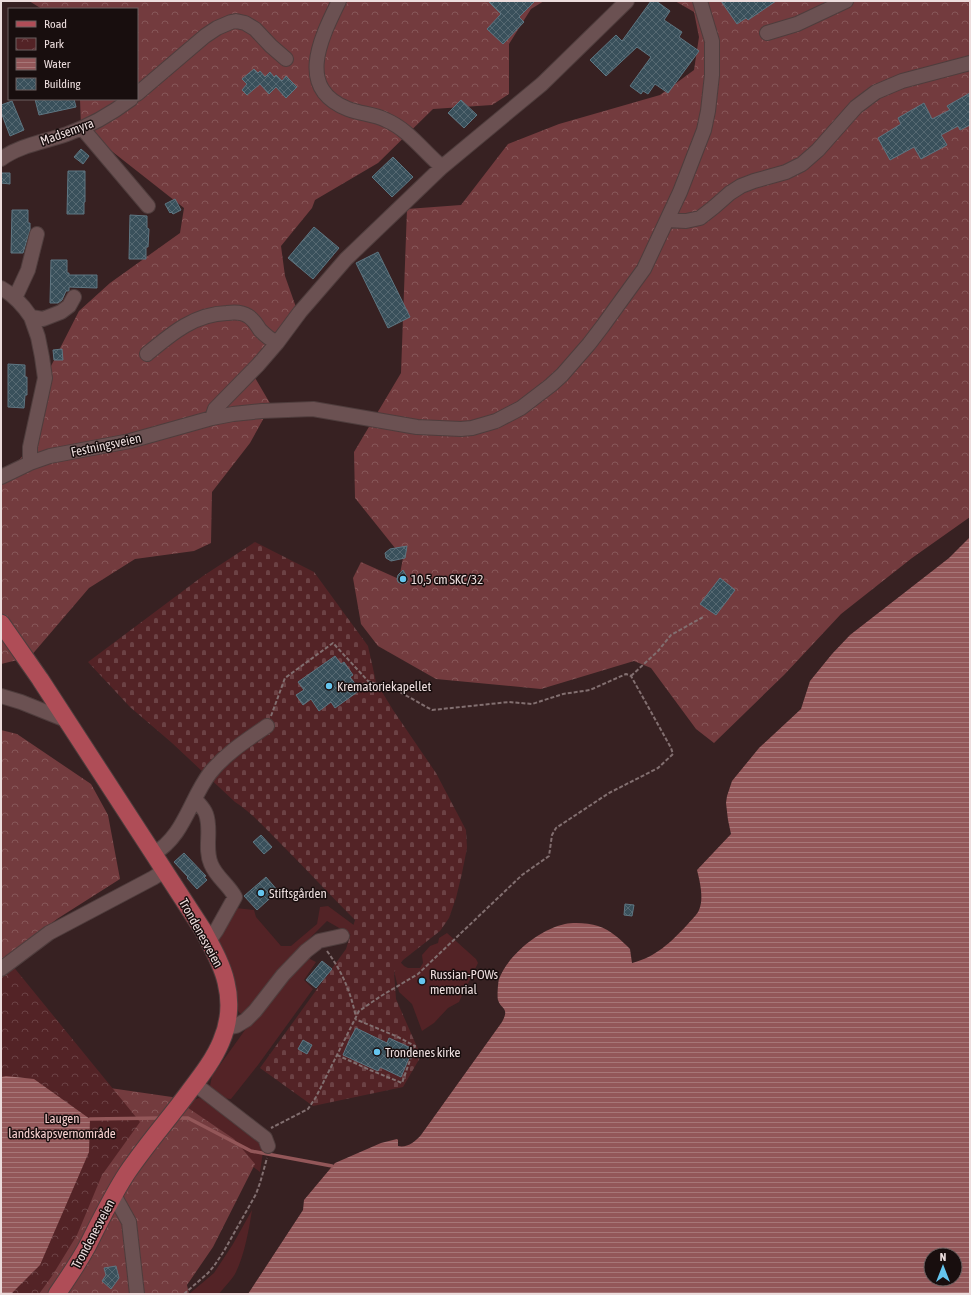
<svg xmlns="http://www.w3.org/2000/svg" width="971" height="1295" font-family="'Asap Condensed',sans-serif">
	<style>
		.grass { fill: #532326 }
		.forest { fill: url(#forest-crowns) }
		.cemetery { fill: url(#cemetery-stones) }
		.park { fill: url(#park-crowns) }
		.water { fill: url(#water-rules); fill-rule: evenodd }
		.lines { fill: none; stroke-linecap: round; stroke-linejoin: round }
		.stream { stroke: #935759; stroke-width: 3.5 }
		.building { fill: url(#building-cross-hatch); stroke: #5e7682 }
		.minor-casing { stroke: #4f3d3d; stroke-width: 16 }
		.major-casing { stroke: #4f3d3d; stroke-width: 19 }
		.path { stroke: #826f70; stroke-width: 2; stroke-dasharray: 4 2; stroke-linecap: butt }
		.minor { stroke: #6b5152; stroke-width: 14 }
		.major { stroke: #af4d57; stroke-width: 17 }
		.poi-dot { fill: #65c5ee; stroke: #180e0e; stroke-width: 1.5 }
		.labels { text-anchor: middle; dominant-baseline: central; stroke-width: 3; stroke-linejoin: round; paint-order: stroke }
		.street-label { font-size: 13px; fill: #ecdddd; stroke: #180e0e }
		.poi-label { font-size: 13px; fill: #ecdddd; stroke: #180e0e; text-anchor: start }
		.park-label { font-size: 13px; fill: #f6d0cf; stroke: #180e0e }
	</style>
	<defs>
		<pattern id="forest-crowns" width="20" height="18" patternUnits="userSpaceOnUse"><rect width="20" height="18" fill="#733b3e"/><path d="M2 6a3 3 0 1 1 6 0M12 15a3 3 0 1 1 6 0" fill="none" stroke="#875759"/></pattern>
		<pattern id="cemetery-stones" width="16" height="16" patternUnits="userSpaceOnUse"><rect width="16" height="16" fill="#532326"/><path d="M2 7V4a2 2 0 0 1 4 0v3zM10 15v-3a2 2 0 0 1 4 0v3z" fill="#6c4245"/></pattern>
		<pattern id="park-crowns" width="20" height="18" patternUnits="userSpaceOnUse"><rect width="20" height="18" fill="#532326"/><path d="M2 6a3 3 0 1 1 6 0M12 15a3 3 0 1 1 6 0" fill="none" stroke="#6c4245"/></pattern>
		<pattern id="water-rules" width="6" height="5" patternUnits="userSpaceOnUse"><rect width="6" height="5" fill="#935759"/><path d="M0 2.5h6" fill="none" stroke="#a77778"/></pattern>
		<pattern id="building-cross-hatch" width="8" height="8" patternUnits="userSpaceOnUse"><rect width="8" height="8" fill="#39505b"/><path d="M0 0l8 8M0 8l8-8" fill="none" stroke="#566972"/></pattern>
	</defs>
	<rect width="100%" height="100%" fill="#372122"/>
	<path class="grass" d="M328 906 393 954 404 966 408 968H420L423 963 422 955 430 946 438 943 439 938 447 933 476 959 478 963 459 1002 448 1008 434 1023 422 1031 412 1004 399 992 391 958 327 921 296 952 316 962 304 980 313 989 258 1065 231 1099C222 1099 217 1093 210 1086L212 1076 250 1023 238 1011C237 985 229 968 219 944L218 939 236 908 254 910 256 917 281 946H291L317 924 320 907Z
		M199 1098 205 1100 264 1145 260 1172 181 1114 193 1100Z
		M252 1210C249 1230 244 1257 235 1274 231 1281 224 1287 219 1294H189L214 1273 233 1244Z"/>
	<path class="forest" d="M29 1H544L531 9 509 44V94L492 105 433 109 378 163 315 200 312 208 281 246 285 276 297 310 251 371 271 405 250 443 212 492 211 543 194 551 135 559 89 588 30 657 1 664V470H10L36 441 51 366 79 311 110 283 180 233 184 208 81 127 80 99H137V9H42Z
		M675 1H970V517L912 558 841 614 784 675 714 743 696 729 651 668 634 661 541 689 436 679 378 646 361 624 353 578 361 562 399 579 403 558 355 498 354 452 401 373 407 209 461 205 508 144 559 124 660 95 694 70 699 37 694 12Z
		M1 730 17 734 91 784 108 815 120 879 57 919 1 963Z
		M1 1045 96 1086 172 1097 234 1139 255 1164 213 1247 187 1285 189 1294H11Z"/>
	<path class="cemetery" d="M255 542 314 572 368 646 376 682 393 710 436 773 466 830 467 848 462 873 456 898 449 918 440 931 403 960 394 972 396 999 421 1056 403 1087 313 1106 260 1068 346 949 355 920C330 895 305 868 280 843 265 828 252 813 235 802L172 743 130 707 88 662 203 576Z"/>
	<path class="park" d="M12 965 140 1122 102 1175 77 1235 52 1276 39 1294H1V973Z"/>
	<path class="water" d="M970 537V1294H248L303 1210 304 1200 335 1163 381 1143 397 1139 398 1140V1146C407 1148 415 1142 421 1135L502 1022C510 1007 501 1010 498 1000 497 997 498 982 499 979 508 955 540 929 565 924 574 922 589 923 598 926 611 930 621 940 630 949L632 963C656 957 671 942 687 925 691 920 697 915 699 910 704 899 700 882 697 870L731 834 728 820 726 803 727 796 732 781 759 748 801 709 810 681 832 654 850 635 949 558ZM931 1255H955V1279H931Z
		M6 1076 34 1079 90 1119 89 1152 40 1265 11 1294H1V1077Z"/>
	<g class="lines">
		<path class="stream" d="M175 1118H188L251 1151 332 1166
			M90 1119 161 1118"/>
	</g>
	<path class="building" d="M488 1H535L519 17 524 22 503 44 487 29 501 14Z
		M651 1H656L670 11 664 20 682 32 679 37 699 51 668 93 655 84 648 94 643 91 641 94 630 86 651 57 637 47 606 76 590 60 616 35 622 41Z
		M721 1H776L748 20 746 18 737 24Z
		M254 69 258 73 260 71 265 77 270 72 274 77 276 75 282 81 286 76 297 87 286 98 276 87 269 94 260 84 247 95 242 90 247 84 242 79Z
		M970 93V125L960 130 958 126 941 135 947 145 921 159 914 147 890 160 878 138 901 124 898 118 924 103 932 119 950 110 947 106Z
		M35 99H74L76 107 39 115Z
		M461 100 477 115 464 128 448 113Z
		M12 101 24 130 10 136 1 112V105Z
		M81 149 89 156 83 164 74 157Z
		M393 157 413 177 392 197 372 177Z
		M68 171H85V202H84V214H67Z
		M1 173H10V184L1 183Z
		M175 199 181 210 173 214 171 212 170 213 165 204Z
		M12 210H28V223H30V230L23 253H11Z
		M130 215 147 216V228L149 229 148 247H146V259H129Z
		M314 227 339 248 313 279 288 258Z
		M378 252 410 317 388 328 356 263Z
		M51 260H67V273H69V275H97V288L69 287V291H66L62 300 58 303H50Z
		M62 349 63 360H54L53 350Z
		M8 364 25 365V377H27V395H25L24 408 8 407Z
		M407 546 405 558 391 561 386 558 385 553 390 549Z
		M403 570 408 579 406 583 402 584 398 582 397 579 398 575Z
		M720 578 735 590 716 615 700 604Z
		M335 656 341 664 344 662 353 675 350 677 360 690 335 708 331 702 319 711 311 699 303 705 296 695 304 690 298 682Z
		M261 835 272 847 264 854 253 842Z
		M184 853 206 876 204 877 207 880 197 889 187 878 188 877 174 862Z
		M266 877 278 891 257 910 244 896Z
		M625 904 634 905 632 916 624 915Z
		M322 961 332 969 316 988 306 980Z
		M356 1028 387 1043 389 1038 411 1048 407 1055 410 1056 401 1077 380 1067 378 1071 343 1055 349 1041Z
		M303 1040 312 1045 307 1054 298 1049Z
		M116 1266 119 1278 111 1289 102 1281 106 1275 104 1268Z"/>
	<g class="lines">
		<g class="minor-casing">
			<path id="minor" d="M339 1C321 38 295 88 348 109 361 114 374 114 386 120 409 130 423 151 442 167
				M767 33 797 24 846 1
				M137 94 205 36 217 28 231 22 236 21 245 23 255 29 271 46 286 59
				M82 128 148 206
				M1 159C20 145 45 142 67 134 90 126 111 114 131 99
				M667 220 686 221 700 218 714 207 730 193 741 186 754 181 786 172 802 164 818 150 856 107 876 92 902 81 970 63
				M1 288C14 295 23 305 31 317L43 319 61 312 69 306 74 297
				M15 298 28 270 37 234
				M147 354C171 334 194 314 227 313 234 312 242 312 248 316 253 319 257 325 260 330 265 335 271 340 277 343
				M212 418 215 409 258 365 277 343 300 312 346 259 442 167 542 84 627 1
				M30 463V447L45 378 42 357 38 337 31 317
				M1 477 30 463 50 456 130 441 212 418 233 414 262 411 313 409 417 427 461 429 472 428 496 421 521 408 551 385 562 375 589 344 602 327 644 269 680 192 704 130 708 111 712 75V41L700 1
				M1 696 21 702 66 720
				M195 799C199 804 204 808 206 814 212 830 204 848 211 864 216 877 229 885 235 897L216 931 209 941
				M153 854C184 837 190 799 210 773 226 753 247 740 267 726
				M1 969 49 933 153 878 164 871
				M226 1028 236 1026 246 1020 255 1011 283 975 306 951 319 941 342 936
				M195 1084 265 1138 268 1146
				M114 1195 129 1222 137 1294"/>
		</g>
		<g class="major-casing">
			<path id="major" d="M1 623 40 679 203 930C212 947 222 964 226 982 231 1002 229 1024 221 1042 213 1061 200 1077 188 1093 168 1120 146 1145 127 1173 112 1196 100 1221 88 1245 79 1262 68 1278 57 1294"/>
		</g>
		<path class="path" d="M924 1H943
			M631 676 658 651 671 635 703 617
			M271 716 285 678 333 643 368 681 398 691 432 710 509 702 532 704 563 694 590 690 626 674 631 676 671 748 673 754 658 768 609 793 556 828 552 835 549 856 522 875 418 974 381 996 359 1011 316 1097 308 1109 271 1128
			M327 951C341 970 350 990 355 1013L357 1014
			M337 1055 370 1070 402 1083 415 1046 398 1037 355 1019
			M184 1294 208 1273 214 1266 224 1251 256 1194 260 1183 267 1158"/>
		<use href="#minor" class="minor"/>
		<use href="#major" class="major"/>
	</g>
	<g class="poi-dot">
		<circle cx="403" cy="579" r="4"/>
		<circle cx="329" cy="686" r="4"/>
		<circle cx="261" cy="893" r="4"/>
		<circle cx="422" cy="981" r="4"/>
		<circle cx="377" cy="1052" r="4"/>
	</g>
	<g class="labels">
		<g class="street-label">
			<text transform="translate(67 132) rotate(-20)">Madsemyra</text>
			<text transform="translate(106 445) rotate(-12)">Festningsveien</text>
			<text transform="translate(201 933) rotate(61)">Trondenesveien</text>
			<text transform="translate(93 1234) rotate(-62)">Trondenesveien</text>
		</g>
		<g class="poi-label">
			<text x="411" y="579">10,5 cm SKC/32</text>
			<text x="337" y="686">Krematoriekapellet</text>
			<text x="269" y="893">Stiftsgården</text>
			<text x="430" y="974">Russian-POWs<tspan x="430" dy="15">memorial</tspan></text>
			<text x="385" y="1052">Trondenes kirke</text>
		</g>
		<g class="park-label">
			<text x="62" y="1118">Laugen<tspan x="62" dy="15">landskapsvernområde</tspan></text>
		</g>
	</g>
	<rect width="971" height="1295" fill="none" stroke="#ecdddd" stroke-width="4"/>
	<rect x="8" y="8" width="130" height="92" fill="#180e0e" stroke="#6d6161"/>
	<rect x="16" y="21" width="20" height="6" fill="#af4d57" stroke="#6d6161"/>
	<text x="44" y="28" font-size="12" fill="#ecdddd">Road</text>
	<rect x="16" y="38" width="20" height="12" fill="url(#park-crowns)" stroke="#6d6161"/>
	<text x="44" y="48" font-size="12" fill="#ecdddd">Park</text>
	<rect x="16" y="58" width="20" height="12" fill="url(#water-rules)" stroke="#6d6161"/>
	<text x="44" y="68" font-size="12" fill="#ecdddd">Water</text>
	<rect x="16" y="78" width="20" height="12" fill="url(#building-cross-hatch)" stroke="#6d6161"/>
	<text x="44" y="88" font-size="12" fill="#ecdddd">Building</text>
	<g transform="translate(943 1267)"><circle r="19" fill="#180e0e" stroke="#6d6161"/>
	<path d="M0-3L7 15L0 10L-7 15Z" fill="#65c5ee"/>
	<text y="-6" font-size="11" font-weight="bold" text-anchor="middle" fill="#ecdddd">N</text>
	</g>
</svg>
